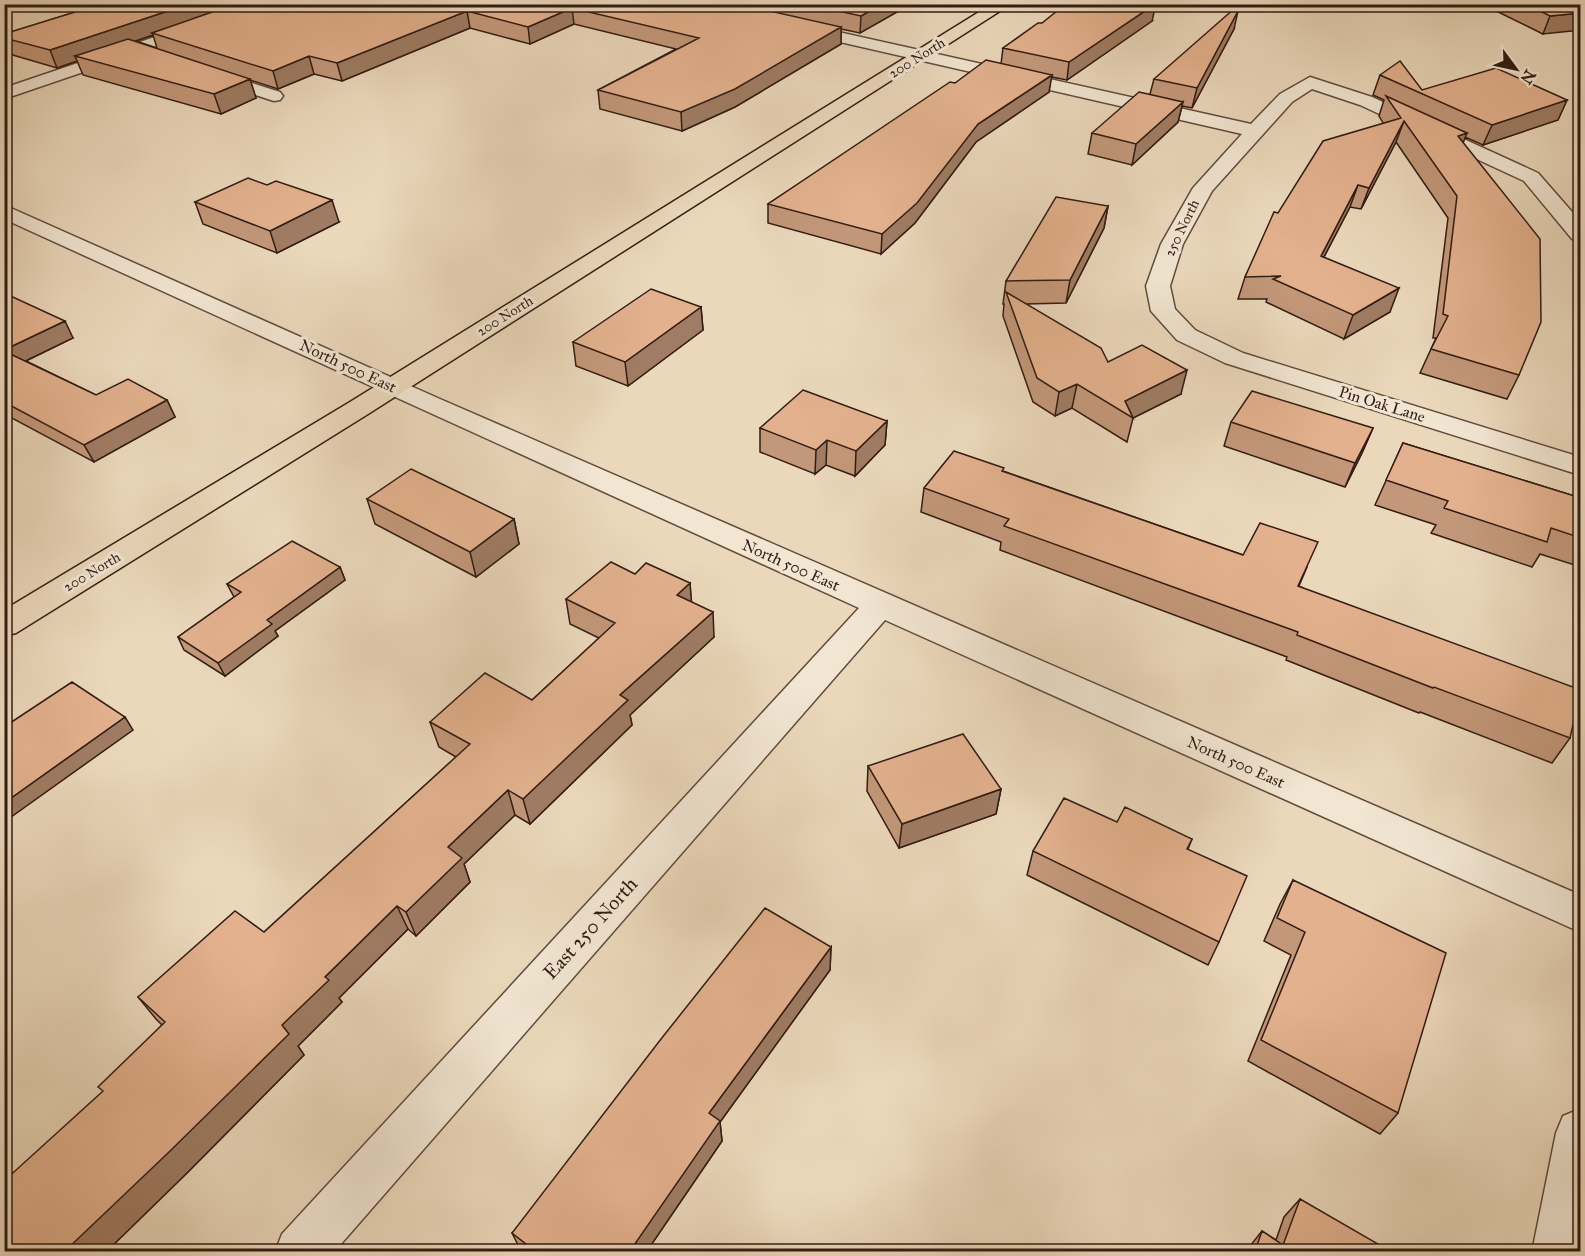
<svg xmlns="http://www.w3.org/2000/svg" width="1585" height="1256" font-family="'IM FELL Great Primer',serif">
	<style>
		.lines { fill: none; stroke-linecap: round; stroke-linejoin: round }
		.minor-casing { stroke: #604b3d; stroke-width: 3 }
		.major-casing { stroke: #321c13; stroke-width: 3 }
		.minor { fill: #f2e6d3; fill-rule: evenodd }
		.major { fill: #ebd8bb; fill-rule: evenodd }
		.wall { fill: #c3987a; stroke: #321c13; stroke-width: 1.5; fill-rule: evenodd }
		.shaded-wall { fill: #9f7c63; stroke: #321c13; stroke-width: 1.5 }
		.building { fill: #e3b18e; stroke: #321c13; stroke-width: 1.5 }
		.labels { text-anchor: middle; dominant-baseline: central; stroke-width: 6; stroke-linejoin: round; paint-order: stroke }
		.far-street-label { font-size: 14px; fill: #321c13; stroke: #f2e6d3 }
		.street-label { font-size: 16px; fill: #321c13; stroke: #f2e6d3 }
		.near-street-label { font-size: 20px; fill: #321c13; stroke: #f2e6d3 }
	</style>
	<rect width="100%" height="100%" fill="#ebd8bb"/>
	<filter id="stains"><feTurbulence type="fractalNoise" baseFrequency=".00333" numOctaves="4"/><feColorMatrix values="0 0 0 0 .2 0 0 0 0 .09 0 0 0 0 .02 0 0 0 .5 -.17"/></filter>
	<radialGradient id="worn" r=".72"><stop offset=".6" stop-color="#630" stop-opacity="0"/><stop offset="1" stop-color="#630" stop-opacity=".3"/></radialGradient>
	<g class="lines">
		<g class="minor-casing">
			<path id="minor" d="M252 4H276L274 7 4 99V88Z
				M798 23 1251 124 1280 94 1310 77 1372 97 1538 173 1580 221V240L1572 239 1524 181 1360 105 1312 89 1292 102 1212 191 1183 244 1170 286 1175 309 1195 330 1243 353 1580 457V475L1225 363 1177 340 1151 311 1146 286 1161 244 1193 188 1242 134 792 31 790 28 792 25Z
				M211 70 280 92 283 96 280 100 274 101 205 79 202 75 205 71Z
				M4 205 440 399 1580 895V932L885 620 334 1252H275L282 1234 859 608 4 219Z
				M1580 1109V1252H1532L1556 1133 1563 1116Z"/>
		</g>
		<g class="major-casing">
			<path id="major" d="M992 4H1011L368 414 16 633 4 636V610L350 402Z"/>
		</g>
		<use href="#minor" class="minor"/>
		<use href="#major" class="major"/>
	</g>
	<path class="wall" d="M101 4H911L860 33 841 29V44L735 107 682 131 600 109 598 90 676 49 574 24 530 44 470 28 342 81 314 74 278 89 250 80 256 98 221 114 83 75 77 61 57 68 6 53 4 50V34ZM153 35 157 48 136 41Z
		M1482 4H1581L1543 34Z
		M1152 21 1067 80 1051 77 1049 92 976 142 915 223 881 254 768 223V204L955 83 1001 64 1003 48 1042 23Z
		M1234 29 1192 108 1182 106 1178 122 1132 165 1088 154 1092 133 1150 94 1154 79Z
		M1380 75 1422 90 1567 100 1558 120 1483 145 1465 137 1463 142 1519 375 1507 399 1420 373 1436 338H1433L1448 218 1396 142 1361 209 1350 207 1324 257 1390 312 1344 339 1266 302 1267 299H1238L1245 277 1278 213 1383 123 1379 116 1384 100 1373 95Z
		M195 202 339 222 277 253 203 224Z
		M1108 206 1104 228 1066 303 1026 304 1108 362 1181 394 1133 418 1127 442 1072 408 1055 416 1033 402 1003 316 1004 304H1003L1006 281Z
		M4 293 73 338 26 361 96 395 167 400 175 417 94 462 12 418 4 422Z
		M701 307 703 330 628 386 576 366 573 342Z
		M887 421 885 445 855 476 826 465 815 474 760 452V428Z
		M1231 422 1373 428 1362 453 1345 487 1224 446Z
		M1403 443 1581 498V567L1540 554 1532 567 1431 533 1436 525 1375 505Z
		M1003 471 1243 555 1307 567 1299 586 1570 738 1552 763 1420 712 1419 713 1286 660 1287 657 1000 550 1001 542 921 512 924 488Z
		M367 499 514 519 519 544 476 577 375 524Z
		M340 567 345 580 275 631 278 636 225 676 184 650 178 637 234 597 227 584Z
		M635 574 690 583 691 601 714 637 630 715 632 725 530 824 515 815 464 864 470 882 416 936 408 929 339 998 342 1002 298 1046 304 1055 187 1173 107 1251H4L103 1092 162 1025 156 1019 138 997 264 932 456 757 439 747 430 722 532 700 599 638 570 624 566 599Z
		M868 766 1001 789 996 814 899 848 867 791Z
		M1117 822 1192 839 1188 849 1219 942 1208 965 1027 875 1033 851Z
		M1293 880 1398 1113 1380 1134 1248 1061 1291 955 1264 941 1280 904Z
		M831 947 830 970 720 1122 722 1141 647 1251H521L512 1233Z
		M1300 1199 1376 1251H1246L1262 1231 1276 1240 1284 1217Z"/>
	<path class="shaded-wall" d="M189 4H244L152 33 153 35 85 58 75 56 77 61 57 68 50 50Z
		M882 4H911L860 33 861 16Z
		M1156 4 1152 21 1067 80 1069 62Z
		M572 8 574 24 530 44 528 27Z
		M467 11 470 28 342 81 337 63Z
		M1238 11 1234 29 1192 108 1197 88Z
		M1581 13V30L1543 34 1550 16Z
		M841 27V44L735 107 682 131 681 112Z
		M309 56 314 74 278 89 273 71Z
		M1052 75 1049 92 976 142 915 223 881 254 882 234 978 124Z
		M250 79 256 98 221 114 214 94Z
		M1567 100 1558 120 1483 145 1492 125Z
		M1183 102 1178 122 1132 165 1136 144Z
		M1404 121 1396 142 1361 209 1369 188Z
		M1467 133 1459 153 1458 136Z
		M1358 185 1350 207 1313 278 1321 256Z
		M332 200 339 222 277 253 270 231Z
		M1108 206 1104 228 1066 303 1070 280Z
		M1399 288 1390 312 1344 339 1353 315Z
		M701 307 703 330 628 386 625 362Z
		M65 321 73 338 13 367 4 353V350Z
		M1187 370 1181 394 1133 418 1125 401Z
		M1077 384 1072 408 1055 416 1059 392Z
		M167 400 175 417 94 462 84 445Z
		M4 404 12 418 4 422Z
		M887 421 885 445 855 476 856 451Z
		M1373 428 1362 453 1345 487 1355 463Z
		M827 440 826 465 815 474 816 450Z
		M514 519 519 544 476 577 470 552Z
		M340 567 345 580 275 631 278 636 225 676 218 663 267 620Z
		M690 583 692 608 677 595Z
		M713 612 714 637 630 715 632 725 530 824 523 799 620 695Z
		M125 717 133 730 4 822V803Z
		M1001 789 996 814 899 848 902 824Z
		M508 790 515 815 464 864 470 882 416 936 406 912 448 847Z
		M397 906 408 929 339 998 342 1002 298 1046 304 1055 187 1173 107 1251H65L282 1025 325 977Z
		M831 947 830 970 720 1122 722 1141 647 1251H630L709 1113Z"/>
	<path class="building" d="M101 4H189L50 50 4 38V34Z
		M235 4H739L841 27 735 89 681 112 598 90 699 38 572 8 528 27 467 11 337 63 309 56 273 71 152 33Z
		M806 4H882L861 16Z
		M1155 4 1069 62 1003 48 1038 23H1042L1062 7Z
		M1526 4H1581V13L1550 16Z
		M1235 8 1238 11 1197 88 1154 79Z
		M128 39 250 79 214 94 75 56Z
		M986 60 1052 75 978 124 917 203 882 234 768 204 950 82 955 83Z
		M1400 61 1422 90 1496 68 1567 100 1492 125 1380 75Z
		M1139 92 1183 102 1136 144 1092 133Z
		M1386 96 1467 133 1458 136 1540 239 1541 322 1519 375 1431 349 1448 316 1443 314 1457 196 1404 121 1369 188 1358 185 1321 256 1399 288 1353 315 1273 279 1281 276 1245 277 1274 212 1278 213 1323 141 1401 118Z
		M248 178 267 185 276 181 332 200 270 231 195 202Z
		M1056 197 1108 206 1070 280 1006 281Z
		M651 289 701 307 625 362 573 342Z
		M1006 292 1101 348 1108 362 1142 345 1187 370 1125 401 1133 418 1077 384 1059 392 1037 378Z
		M4 293 65 321 4 350Z
		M4 351 96 395 128 379 167 400 84 445 4 402Z
		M803 390 887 421 856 451 827 440 816 450 760 428Z
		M1252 391 1373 428 1355 463 1231 422Z
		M1403 443 1581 498V538L1551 528 1547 542 1444 508 1448 501 1386 480Z
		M954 451 1004 468 1002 471 1243 555 1260 523 1318 542 1298 586 1581 690 1570 738 1434 687 1433 688 1297 635 1298 632 1004 526 1009 519 924 488Z
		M411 469 514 519 470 552 367 499Z
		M292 541 340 567 267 620 272 624 218 663 178 637 241 592 227 584Z
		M611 562 635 574 646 563 690 583 677 595 713 612 620 695 628 700 523 799 508 790 448 847 462 858 406 912 397 906 325 977 329 980 282 1025 289 1034 168 1153 65 1251H4V1181L103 1091 98 1087 165 1022 138 997 235 911 264 932 470 744 430 722 485 673 532 700 615 623 566 599Z
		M72 682 125 717 4 803V727Z
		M963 734 1001 789 902 824 868 766Z
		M1064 798 1117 822 1125 807 1192 839 1187 849 1247 876 1219 942 1033 851Z
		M1293 880 1446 953 1398 1113 1261 1040 1305 932 1277 918Z
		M765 908 831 947 709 1113 720 1121 630 1251H535L512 1233 661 1039Z
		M1300 1199 1378 1244 1376 1251H1255L1262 1231 1283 1245Z"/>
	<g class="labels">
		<g class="far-street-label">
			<text transform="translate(917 58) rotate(-32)">200 North</text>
			<text transform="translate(1182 228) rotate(-64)">250 North</text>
			<text transform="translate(505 316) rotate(-32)">200 North</text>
			<text transform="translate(92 572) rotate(-31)">200 North</text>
		</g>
		<g class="street-label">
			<text transform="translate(348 366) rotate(25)">North 500 East</text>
			<text transform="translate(1382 404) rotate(17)">Pin Oak Lane</text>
			<text transform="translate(791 565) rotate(24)">North 500 East</text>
			<text transform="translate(1236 762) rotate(24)">North 500 East</text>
		</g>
		<g class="near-street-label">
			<text transform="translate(590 928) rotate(-48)">East 250 North</text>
		</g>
	</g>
	<rect width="1585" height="1256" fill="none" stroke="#ebd8bb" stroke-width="24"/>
	<rect x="6" y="6" width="1573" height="1244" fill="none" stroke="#321c13" stroke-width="3"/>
	<rect x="12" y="12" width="1561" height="1232" fill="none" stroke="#321c13" stroke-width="1.5"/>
	<g transform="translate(1516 69) rotate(123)" stroke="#f2e6d3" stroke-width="4.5" paint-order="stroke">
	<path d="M0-4.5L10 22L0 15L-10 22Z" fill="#321c13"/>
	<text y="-9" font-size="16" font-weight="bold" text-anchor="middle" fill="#321c13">N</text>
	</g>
	<rect width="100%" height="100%" filter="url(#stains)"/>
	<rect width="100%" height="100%" fill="url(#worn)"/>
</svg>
